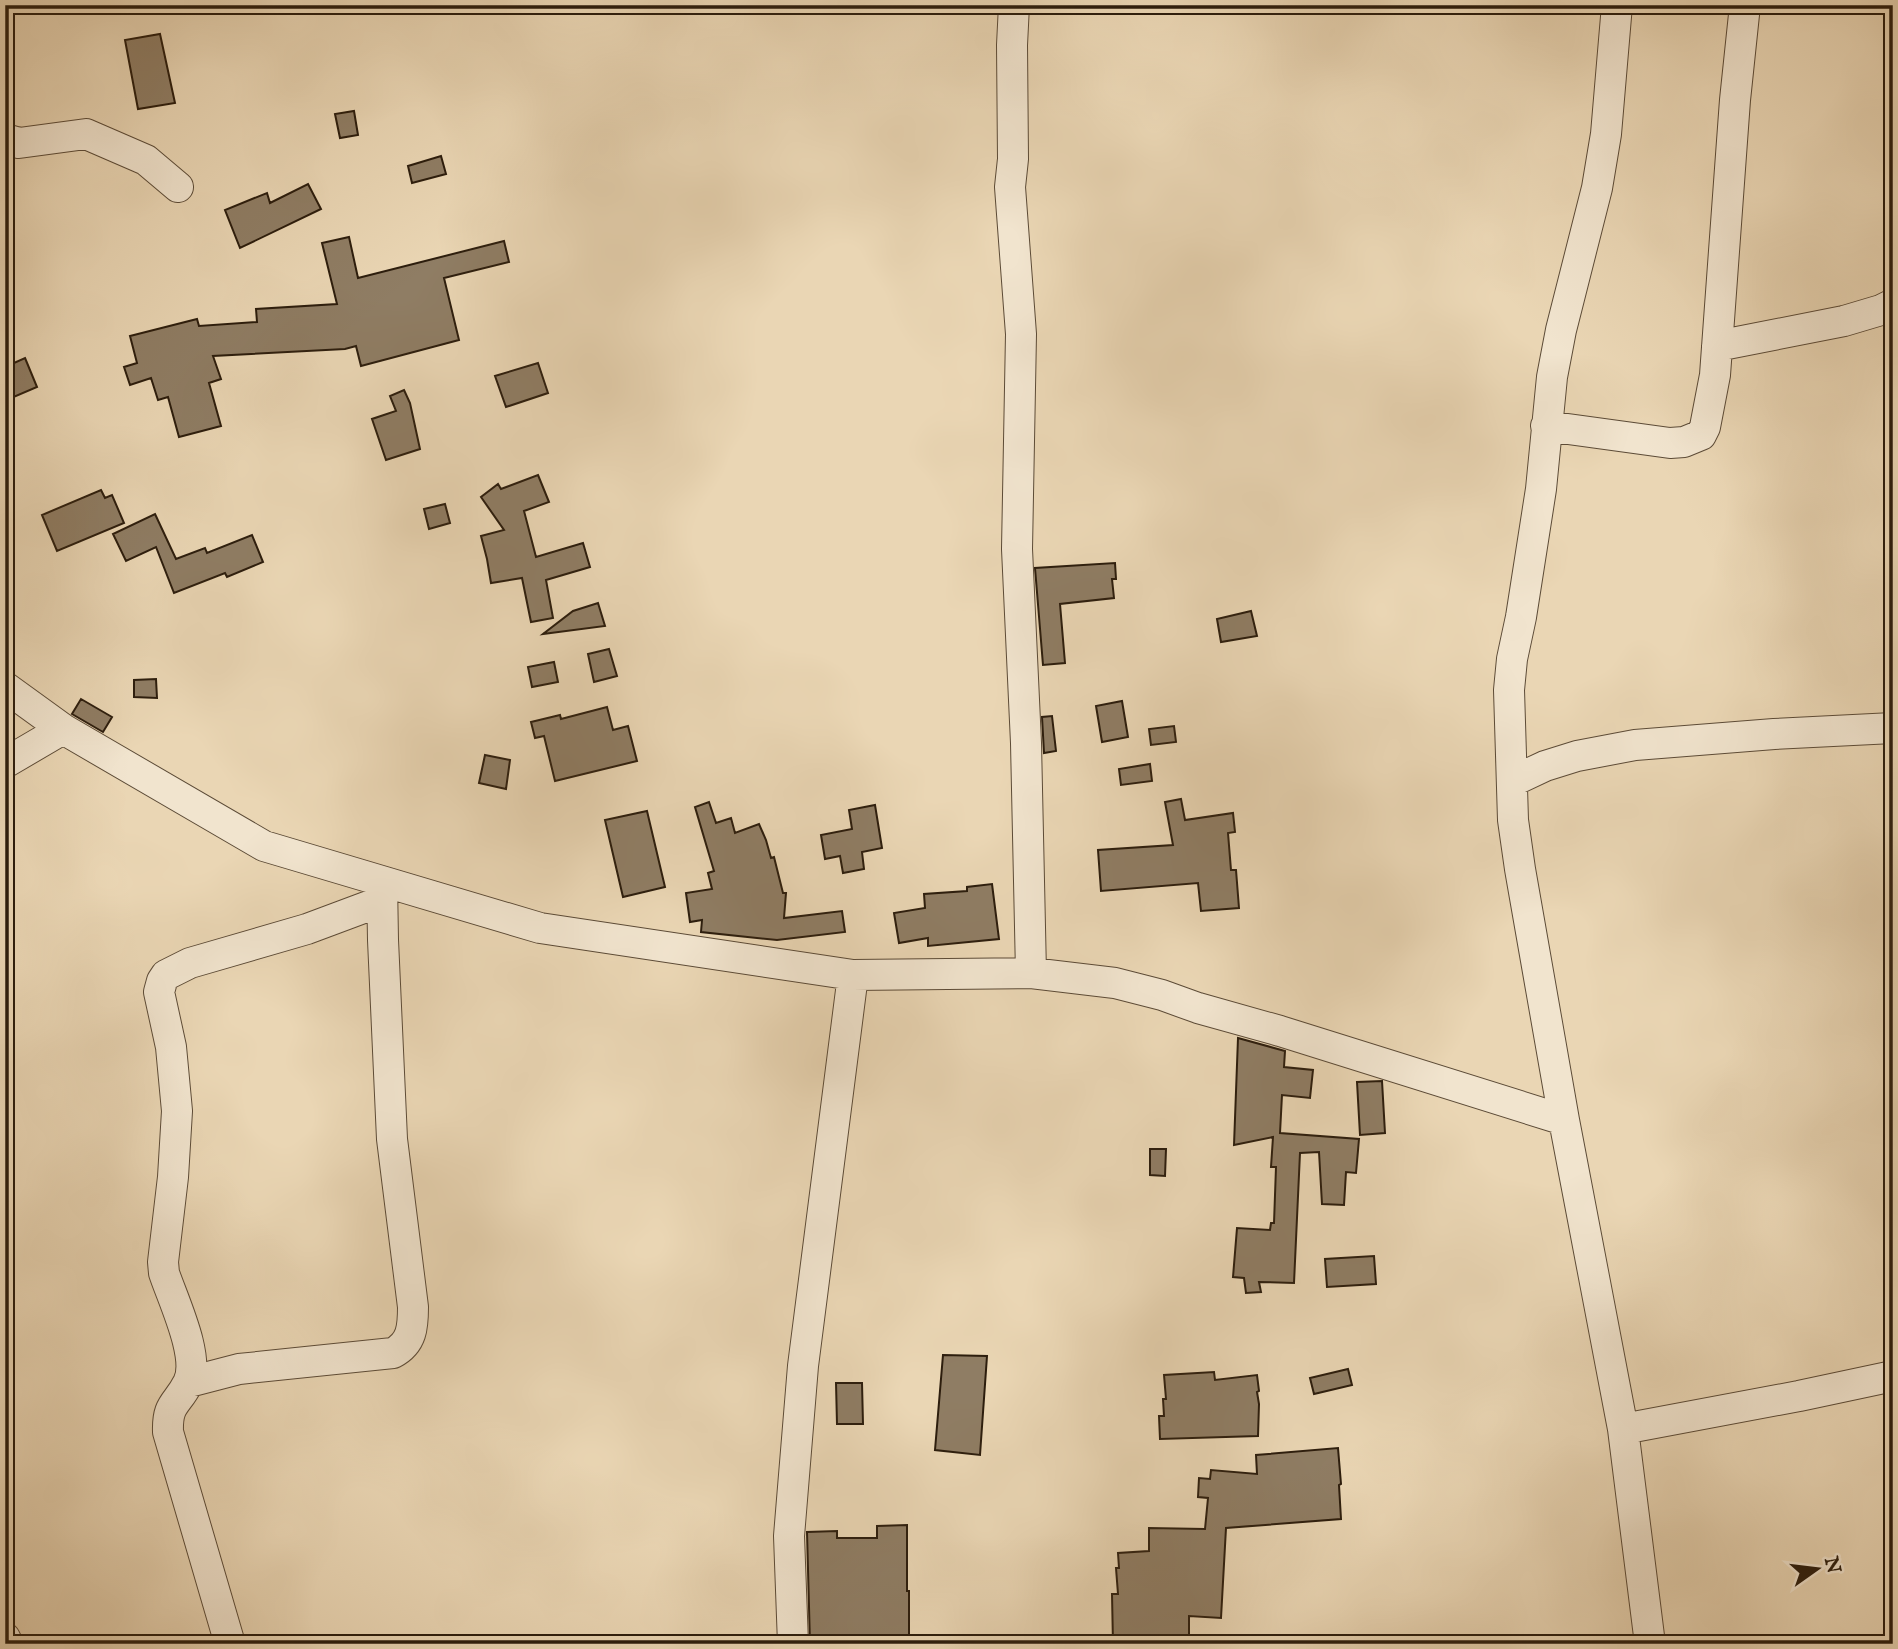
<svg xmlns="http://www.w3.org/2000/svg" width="1898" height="1649" font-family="'IM FELL English',serif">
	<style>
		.building { fill: #8f7d64; stroke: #2c1d0d; stroke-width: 2 }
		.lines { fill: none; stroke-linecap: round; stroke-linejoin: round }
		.minor-casing { stroke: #5c4b37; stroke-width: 32 }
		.minor { stroke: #f1e4ce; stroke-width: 30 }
	</style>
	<rect width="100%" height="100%" fill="#ead6b4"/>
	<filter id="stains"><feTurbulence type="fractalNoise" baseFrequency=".00286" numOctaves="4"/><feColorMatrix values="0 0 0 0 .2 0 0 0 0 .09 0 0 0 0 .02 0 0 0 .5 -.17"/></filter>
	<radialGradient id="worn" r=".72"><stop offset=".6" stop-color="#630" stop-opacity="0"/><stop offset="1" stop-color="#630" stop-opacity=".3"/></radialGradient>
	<path class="building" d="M160 34 175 103 138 109 125 40Z
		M354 111 358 135 340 138 335 114Z
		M441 156 446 174 412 183 408 166Z
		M308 184 321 209 240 248 225 210 267 193 270 203Z
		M349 237 358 278 504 241 509 262 444 278 459 340 361 366 356 346 345 349 213 356 221 379 209 383 221 426 179 437 168 397 158 400 151 378 130 385 124 367 137 363 130 336 197 319 199 326 257 322 256 309 337 304 322 243Z
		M25 358 37 387 9 399 5 390V367Z
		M538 363 548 393 506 407 495 376Z
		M404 390 410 403 420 449 386 460 372 419 396 411 390 396Z
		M538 475 549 502 524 511 536 557 583 543 590 567 546 580 553 618 531 622 522 578 491 583 487 559 481 536 504 530 481 497 498 484 501 489Z
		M101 490 105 498 112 495 124 523 57 551 42 515Z
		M445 504 450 523 429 529 424 509Z
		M155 514 176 559 205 548 207 553 252 535 263 562 227 577 225 573 174 593 156 547 126 561 113 534Z
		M1115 563 1116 579H1112L1114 598 1060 604 1065 663 1043 665 1035 568Z
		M598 603 605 626 543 634 573 611Z
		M1251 611 1257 636 1221 642 1217 619Z
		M609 649 617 676 594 682 588 654Z
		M554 662 558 682 532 687 528 667Z
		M156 679 157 698 134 697V680Z
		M81 699 112 717 103 732 72 714Z
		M1122 701 1128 737 1102 742 1096 706Z
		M607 707 613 730 628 726 637 761 555 781 544 736 535 738 531 722 560 715 561 719Z
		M1052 716 1056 751 1044 753 1042 717Z
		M1174 726 1176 742 1151 745 1149 729Z
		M485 755 510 760 506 789 479 783Z
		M1150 764 1152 781 1121 785 1119 769Z
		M1181 799 1185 820 1233 813 1235 832 1228 833 1231 870H1236L1239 908 1201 911 1198 883 1101 891 1098 850 1173 845 1165 802Z
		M709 802 716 823 731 818 735 833 759 824 766 840 771 858 774 857 783 893H786L784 918 842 911 845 932 777 940 701 932 702 920 690 922 686 893 712 889 708 873 714 871 695 807Z
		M875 805 882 848 862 852 864 869 843 873 840 856 825 859 821 835 852 829 849 810Z
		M647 811 665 887 623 897 605 820Z
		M992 884 999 939 928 946V938L899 943 894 913 925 908 924 894 967 891V887Z
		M1238 1038 1285 1051 1284 1067 1313 1070 1310 1098 1282 1095 1280 1133 1359 1139 1356 1173 1346 1172 1344 1205 1322 1204 1319 1152 1300 1153 1294 1283 1259 1282 1261 1292 1246 1293 1244 1278 1233 1277 1237 1228 1270 1230 1271 1223H1274L1276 1167H1271L1273 1137 1234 1145Z
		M1382 1081 1385 1133 1360 1135 1357 1082Z
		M1150 1149H1166L1165 1176 1150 1175Z
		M1374 1256 1376 1284 1327 1287 1325 1259Z
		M943 1355 987 1356 980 1455 935 1450Z
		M1348 1369 1352 1385 1314 1394 1310 1378Z
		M1214 1372 1215 1380 1257 1375 1259 1391 1257 1392 1259 1404 1258 1436 1160 1439 1159 1416H1164L1163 1399H1166L1164 1375Z
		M836 1383H862L863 1424H837Z
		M1338 1448 1341 1484 1339 1485 1341 1519 1226 1528 1221 1618 1189 1616V1644H1113L1112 1594H1118L1116 1568H1119L1118 1553 1149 1551V1528L1205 1529 1208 1498 1198 1497 1199 1478 1210 1479 1211 1470 1257 1474 1256 1455Z
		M907 1525V1591H909V1644H810L807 1532 837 1531V1538H877V1526Z"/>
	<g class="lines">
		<g class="minor-casing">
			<path id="minor" d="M1014 5 1012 45 1013 159 1010 187 1021 334 1017 549 1026 743 1031 973
				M5 139 19 143 86 134 146 160 178 187
				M1717 346 1844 321 1881 310 1893 304
				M1546 426 1670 443 1684 442 1701 435 1705 427 1715 375 1735 100 1745 5
				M5 687 63 729 264 846 540 928 853 975 1031 973 1115 983 1162 995 1198 1008 1280 1031 1564 1120 1623 1429 1650 1644
				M5 763 63 729
				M1513 781 1545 766 1577 756 1635 745 1774 734 1893 728
				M1564 1120 1520 869 1513 820 1509 690 1512 659 1521 617 1541 489 1552 377 1561 330 1597 188 1606 134 1617 5
				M189 1382 239 1369 393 1353C412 1343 413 1327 413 1307L392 1139 383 940 382 882
				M1623 1429 1799 1396 1893 1376
				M5 1638 8 1644
				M230 1644 168 1432C167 1403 177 1405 188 1383 201 1358 173 1300 164 1273L163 1262 173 1177 177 1111 171 1047 159 992 162 981 166 975 190 963 307 929 382 901
				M793 1644 789 1536 803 1366 853 975"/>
		</g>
		<use href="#minor" class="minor"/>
	</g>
	<rect width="1898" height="1649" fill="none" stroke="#ead6b4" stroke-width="28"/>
	<rect x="7" y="7" width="1884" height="1635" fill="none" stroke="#2c1d0d" stroke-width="3.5"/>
	<rect x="14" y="14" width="1870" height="1621" fill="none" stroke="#2c1d0d" stroke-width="2"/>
	<g transform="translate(1817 1569) rotate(76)" stroke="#f1e4ce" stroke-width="5" paint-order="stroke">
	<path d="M0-5L12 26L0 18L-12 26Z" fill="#2c1d0d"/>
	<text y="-10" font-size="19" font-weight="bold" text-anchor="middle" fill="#2c1d0d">N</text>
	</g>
	<rect width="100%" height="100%" filter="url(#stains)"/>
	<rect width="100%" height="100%" fill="url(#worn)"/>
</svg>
